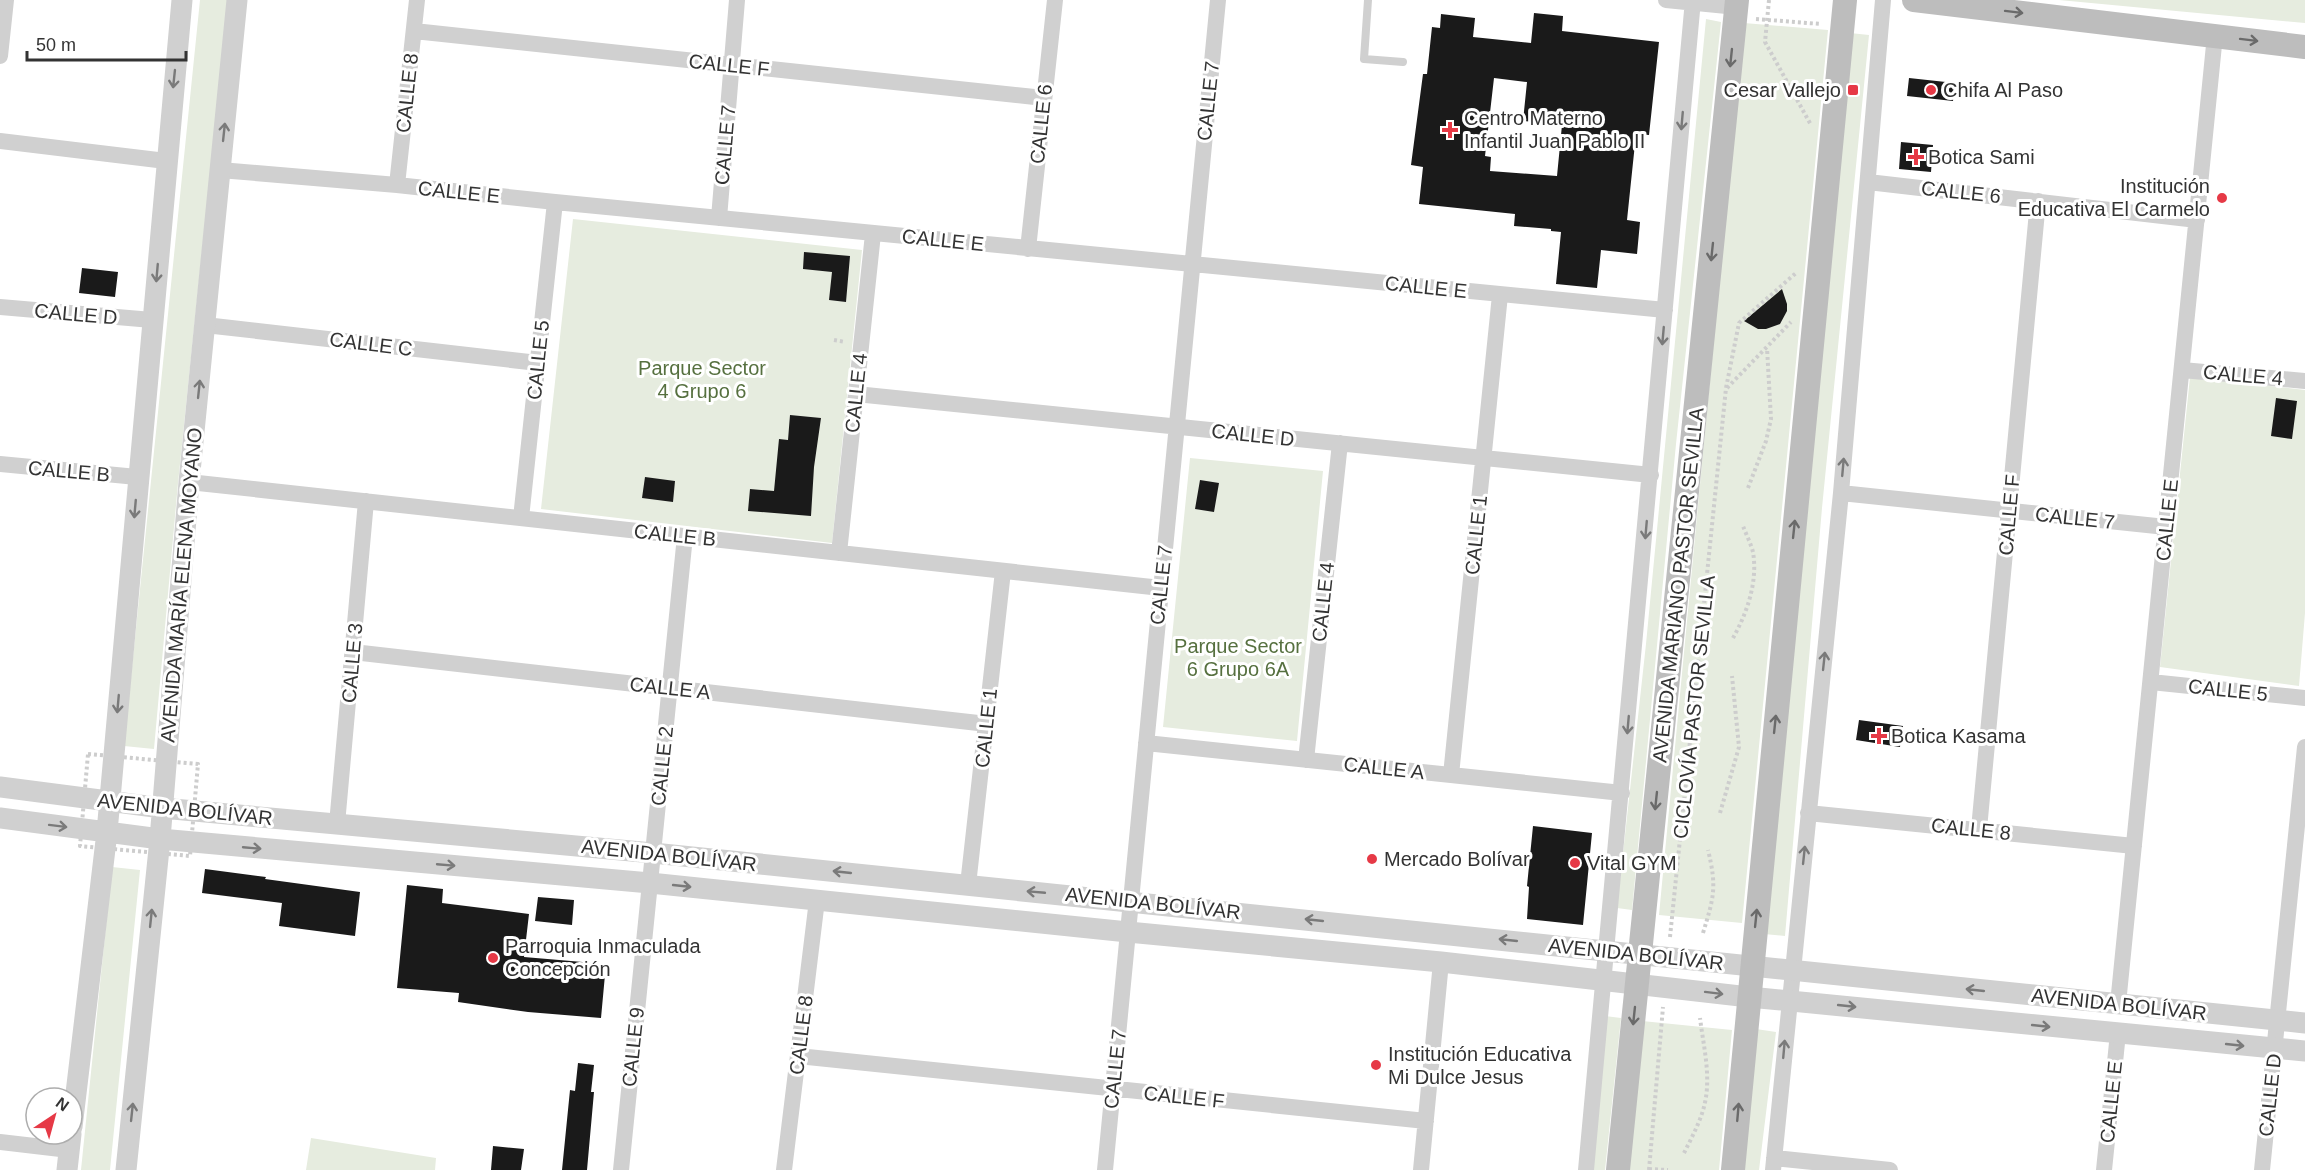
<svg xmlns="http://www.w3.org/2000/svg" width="2305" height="1170" font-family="Helvetica,sans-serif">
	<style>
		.green { fill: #e6ecdf }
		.building { fill: #1a1a1a; fill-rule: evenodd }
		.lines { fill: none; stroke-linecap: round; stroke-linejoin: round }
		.path { stroke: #cdcdcd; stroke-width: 4; stroke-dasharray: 3 3; stroke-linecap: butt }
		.service { stroke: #d0d0d0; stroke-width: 8 }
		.minor { stroke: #d0d0d0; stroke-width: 16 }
		.tertiary { stroke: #d0d0d0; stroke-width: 21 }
		.secondary { stroke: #bdbdbd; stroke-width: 24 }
		.oneway { stroke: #6a6a6a }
		.oneway2 { stroke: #7a7a7a }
		.poi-dot { fill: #e63946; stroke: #fff; stroke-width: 2 }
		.labels { text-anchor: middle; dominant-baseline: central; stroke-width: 6; stroke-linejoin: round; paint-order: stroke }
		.street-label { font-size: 20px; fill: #333; stroke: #fff }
		.poi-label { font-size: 20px; fill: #333; stroke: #fff; text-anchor: start }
		.park-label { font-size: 20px; fill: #56703f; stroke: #fff }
	</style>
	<rect width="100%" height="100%" fill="#fff"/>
	<path class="green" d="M200 0H228L178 483 154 749 124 746Z
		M2059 0H2305V23Z
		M1706 19 1721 22 1676 444 1632 910 1617 908 1646 644Z
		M1744 23 1828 30 1742 923 1659 915Z
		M1850 33 1869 35 1822 508 1785 936 1764 934Z
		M573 219 862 250 832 543 541 509Z
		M2190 377 2305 390V613L2299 686 2160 667Z
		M1190 458 1323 471 1297 741 1163 727Z
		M112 867 140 870 110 1170H81Z
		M1605 1016 1621 1018 1605 1170H1590Z
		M1642 1021 1732 1030 1719 1170H1627Z
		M1756 1029 1776 1032 1759 1170H1743Z
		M311 1138 436 1158 435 1170H306Z"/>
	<path class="building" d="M1534 13 1563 16 1562 31 1659 42 1649 135 1636 134 1627 220 1640 222 1637 254 1601 250 1597 288 1556 284 1561 232 1551 231V229L1514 226 1515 214 1419 204 1423 167 1411 165 1423 74H1427L1432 27 1440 28 1441 14 1475 18 1473 37 1531 43ZM1494 78 1527 82 1523 121 1562 125 1557 176 1490 171 1491 157 1485 156Z
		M1909 78 1955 83 1953 101 1907 96Z
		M1901 142 1933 145 1931 172 1899 169Z
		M804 252 850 256 846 302 829 300 832 272 803 269Z
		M82 268 118 272 115 297 79 293Z
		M1782 289 1787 304V311L1780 324 1766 329H1758L1744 321Z
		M2276 398 2297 401 2292 439 2271 436Z
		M790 415 821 418 814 467 811 516 748 511 750 489 774 491 779 439 788 440Z
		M645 477 675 481 673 502 642 498Z
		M1200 480 1219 483 1214 512 1195 509Z
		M1859 720 1903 726 1900 747 1856 740Z
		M1533 826 1592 833 1583 925 1527 919 1529 887 1527 886Z
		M205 869 266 877 265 879 360 892 355 936 279 926 282 903 202 893Z
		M407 885 443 889 442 903 529 914 524 957 606 964 601 1018 528 1012 458 1002 459 993 397 988Z
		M538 897 574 900 572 925 535 921Z
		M578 1063 594 1065 591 1092H594L587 1170H562L570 1090 575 1091Z
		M493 1146 524 1149 521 1170H491Z"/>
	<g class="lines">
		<path class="path" d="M1769 0 1765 42 1811 125
			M1756 19 1821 24
			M834 340 845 342
			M1727 388 1791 322
			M1748 488 1766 441 1771 419 1767 348
			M1733 638C1747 613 1758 582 1753 552 1751 544 1746 534 1743 526
			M88 754 198 764 190 856 80 846Z
			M1720 813 1739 747 1732 676
			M1703 933C1714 897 1717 887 1708 850
			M1670 937 1726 388 1739 323 1796 273
			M1684 1153C1693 1135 1703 1117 1706 1097 1710 1071 1703 1043 1700 1018
			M1649 1169 1668 1170
			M1649 1170 1663 1007"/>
		<path class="service" d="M1368 0 1364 59 1403 62"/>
		<path class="minor" d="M1666 0 1737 7
			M414 31 1044 98
			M0 56 6 0
			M0 141 166 161
			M220 170 397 185 555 202 1665 310
			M1868 182 2197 220
			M397 185 417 0
			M719 218 737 0
			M1028 249 1055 0
			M0 307 152 320
			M205 325 538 363
			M2182 370 2305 381
			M856 394 1651 475
			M0 464 137 477
			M189 482 1161 588
			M1841 493 2166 527
			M521 518 555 202
			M839 553 873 234
			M353 652 987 724
			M2151 682 2305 698
			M1146 743 1622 793
			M1306 760 1340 443
			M1451 775 1500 295
			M1808 813 2134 846
			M337 824 366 501
			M1979 829 2038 201
			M968 885 1003 571
			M2118 1004 2215 35
			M798 1056 1426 1121
			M0 1142 69 1150
			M1774 1158 1890 1170
			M621 1170 685 536
			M784 1170 817 900
			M1105 1170 1218 0
			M1421 1170 1441 962
			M1586 1170 1693 0
			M1773 1170 1841 493 1883 0
			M2104 1170 2118 1033
			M2262 1170 2305 747"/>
		<path class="tertiary" d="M0 787 162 808 653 853 2305 1023
			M0 818 160 839 650 883 1128 932 1441 962 1749 997 2305 1051
			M72 1127 107 832 182 0
			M67 1170 71 1134
			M126 1170 160 839 189 482 237 0"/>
		<path class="secondary" d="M1914 0 2305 47
			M1618 1170 1737 0
			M1733 1170 1845 0"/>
	</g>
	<defs><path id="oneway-shaft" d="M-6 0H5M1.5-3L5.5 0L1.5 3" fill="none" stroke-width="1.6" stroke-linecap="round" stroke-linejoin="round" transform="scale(1.5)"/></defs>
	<g class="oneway">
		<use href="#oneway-shaft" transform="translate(2014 12) rotate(7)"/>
		<use href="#oneway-shaft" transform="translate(2249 40) rotate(7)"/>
		<use href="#oneway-shaft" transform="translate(1731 58) rotate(96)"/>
		<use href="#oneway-shaft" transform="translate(1712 252) rotate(96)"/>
		<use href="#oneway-shaft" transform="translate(1794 529) rotate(-84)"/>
		<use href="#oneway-shaft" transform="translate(1775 724) rotate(-84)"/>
		<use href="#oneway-shaft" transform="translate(1656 801) rotate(96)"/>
		<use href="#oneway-shaft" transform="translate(1756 918) rotate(-84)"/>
		<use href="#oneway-shaft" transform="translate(1634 1016) rotate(96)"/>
		<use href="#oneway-shaft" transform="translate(1738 1112) rotate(-85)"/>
	</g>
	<g class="oneway2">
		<use href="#oneway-shaft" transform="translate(174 79) rotate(96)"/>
		<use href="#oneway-shaft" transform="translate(1682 121) rotate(95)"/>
		<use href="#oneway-shaft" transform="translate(224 132) rotate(-84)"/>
		<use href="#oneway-shaft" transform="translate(157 273) rotate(95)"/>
		<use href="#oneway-shaft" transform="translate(1663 336) rotate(95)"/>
		<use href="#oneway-shaft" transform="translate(199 389) rotate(-84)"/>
		<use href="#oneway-shaft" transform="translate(1843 467) rotate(-85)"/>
		<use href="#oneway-shaft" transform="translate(135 509) rotate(95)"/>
		<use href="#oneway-shaft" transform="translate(1646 530) rotate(95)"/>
		<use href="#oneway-shaft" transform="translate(1824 661) rotate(-84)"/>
		<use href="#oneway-shaft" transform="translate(118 704) rotate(95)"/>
		<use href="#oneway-shaft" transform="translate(1628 725) rotate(95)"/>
		<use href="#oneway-shaft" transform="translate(58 826) rotate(7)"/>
		<use href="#oneway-shaft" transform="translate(252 848) rotate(5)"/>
		<use href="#oneway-shaft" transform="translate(1804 855) rotate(-84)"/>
		<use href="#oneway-shaft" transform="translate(446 865) rotate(5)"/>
		<use href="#oneway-shaft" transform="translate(842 872) rotate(-174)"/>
		<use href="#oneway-shaft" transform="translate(682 886) rotate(6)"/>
		<use href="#oneway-shaft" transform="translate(1036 892) rotate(-175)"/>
		<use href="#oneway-shaft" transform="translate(151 918) rotate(-84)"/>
		<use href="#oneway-shaft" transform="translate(1314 920) rotate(-174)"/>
		<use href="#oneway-shaft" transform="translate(1508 940) rotate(-174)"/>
		<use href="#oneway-shaft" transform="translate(1975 990) rotate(-174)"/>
		<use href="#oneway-shaft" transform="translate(1714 993) rotate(7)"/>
		<use href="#oneway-shaft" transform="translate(1847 1006) rotate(6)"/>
		<use href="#oneway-shaft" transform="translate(2041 1026) rotate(6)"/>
		<use href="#oneway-shaft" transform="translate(2235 1045) rotate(6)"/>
		<use href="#oneway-shaft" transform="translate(1784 1049) rotate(-85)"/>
		<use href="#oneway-shaft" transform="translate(132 1112) rotate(-84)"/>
	</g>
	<g class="poi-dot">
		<rect x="1847" y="84" width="12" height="12" rx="3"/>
		<circle cx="1931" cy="90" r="6"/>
		<path d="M1447 121h6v6h6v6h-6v6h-6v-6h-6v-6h6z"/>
		<path d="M1913 148h6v6h6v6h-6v6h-6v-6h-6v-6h6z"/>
		<circle cx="2222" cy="198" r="6"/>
		<path d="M1876 727h6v6h6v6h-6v6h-6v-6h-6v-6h6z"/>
		<circle cx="1372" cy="859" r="6"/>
		<circle cx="1575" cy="863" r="6"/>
		<circle cx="493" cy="958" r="6"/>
		<circle cx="1376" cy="1065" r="6"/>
	</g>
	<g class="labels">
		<g class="street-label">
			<text transform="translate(729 65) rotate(6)">CALLE F</text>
			<text transform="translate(407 93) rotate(-84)">CALLE 8</text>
			<text transform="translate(1208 101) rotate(-84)">CALLE 7</text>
			<text transform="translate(1041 124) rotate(-84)">CALLE 6</text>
			<text transform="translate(725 145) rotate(-85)">CALLE 7</text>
			<text transform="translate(459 192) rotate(6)">CALLE E</text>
			<text transform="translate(1961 192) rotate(6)">CALLE 6</text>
			<text transform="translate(943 240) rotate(6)">CALLE E</text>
			<text transform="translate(1426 287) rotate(6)">CALLE E</text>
			<text transform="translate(76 314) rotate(5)">CALLE D</text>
			<text transform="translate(371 344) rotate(7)">CALLE C</text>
			<text transform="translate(538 360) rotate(-84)">CALLE 5</text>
			<text transform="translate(2243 375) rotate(5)">CALLE 4</text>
			<text transform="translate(856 393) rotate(-84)">CALLE 4</text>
			<text transform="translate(1253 435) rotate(6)">CALLE D</text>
			<text transform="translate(69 471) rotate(5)">CALLE B</text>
			<text transform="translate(2009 515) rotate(-85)">CALLE F</text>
			<text transform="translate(2075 518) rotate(6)">CALLE 7</text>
			<text transform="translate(2167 520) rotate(-84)">CALLE E</text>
			<text transform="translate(675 535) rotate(6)">CALLE B</text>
			<text transform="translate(1476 535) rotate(-84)">CALLE 1</text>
			<text transform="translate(181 585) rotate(-85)">AVENIDA MARÍA ELENA MOYANO</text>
			<text transform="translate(1161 585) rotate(-84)">CALLE 7</text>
			<text transform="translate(1678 585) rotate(-84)">AVENIDA MARIANO PASTOR SEVILLA</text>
			<text transform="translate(1323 602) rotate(-84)">CALLE 4</text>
			<text transform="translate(352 663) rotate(-85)">CALLE 3</text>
			<text transform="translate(670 688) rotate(6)">CALLE A</text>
			<text transform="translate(2228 690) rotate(6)">CALLE 5</text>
			<text transform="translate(1694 707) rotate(-84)">CICLOVÍA PASTOR SEVILLA</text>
			<text transform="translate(986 728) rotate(-84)">CALLE 1</text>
			<text transform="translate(662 766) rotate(-84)">CALLE 2</text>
			<text transform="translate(1384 768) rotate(6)">CALLE A</text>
			<text transform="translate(185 809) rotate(6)">AVENIDA BOLÍVAR</text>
			<text transform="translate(1971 829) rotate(6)">CALLE 8</text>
			<text transform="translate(669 855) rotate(6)">AVENIDA BOLÍVAR</text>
			<text transform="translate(1153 903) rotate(6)">AVENIDA BOLÍVAR</text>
			<text transform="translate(1636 954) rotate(6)">AVENIDA BOLÍVAR</text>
			<text transform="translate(2119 1004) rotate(6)">AVENIDA BOLÍVAR</text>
			<text transform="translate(801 1035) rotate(-83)">CALLE 8</text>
			<text transform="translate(633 1047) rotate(-84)">CALLE 9</text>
			<text transform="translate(1115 1069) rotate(-84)">CALLE 7</text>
			<text transform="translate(2270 1095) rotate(-84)">CALLE D</text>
			<text transform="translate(1184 1097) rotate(6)">CALLE F</text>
			<text transform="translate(2111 1102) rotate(-84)">CALLE E</text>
		</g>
		<g class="poi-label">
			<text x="1841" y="90" text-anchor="end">Cesar Vallejo</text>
			<text x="1943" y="90">Chifa Al Paso</text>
			<text x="1464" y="118">Centro Materno<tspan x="1464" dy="23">Infantil Juan Pablo II</tspan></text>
			<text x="1928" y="157">Botica Sami</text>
			<text x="2210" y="186" text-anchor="end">Institución<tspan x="2210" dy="23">Educativa El Carmelo</tspan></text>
			<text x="1891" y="736">Botica Kasama</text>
			<text x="1384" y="859">Mercado Bolívar</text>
			<text x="1587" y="863">Vital GYM</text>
			<text x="505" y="946">Parroquia Inmaculada<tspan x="505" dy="23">Concepción</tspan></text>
			<text x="1388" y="1054">Institución Educativa<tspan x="1388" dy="23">Mi Dulce Jesus</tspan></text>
		</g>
		<g class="park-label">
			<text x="702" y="368">Parque Sector<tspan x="702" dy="23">4 Grupo 6</tspan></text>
			<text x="1238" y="646">Parque Sector<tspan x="1238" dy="23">6 Grupo 6A</tspan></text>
		</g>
	</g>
	<g transform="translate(54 1116) rotate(36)"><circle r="28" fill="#ffffff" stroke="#adadad" stroke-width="1.5"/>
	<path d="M0-4.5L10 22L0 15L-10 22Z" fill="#e63946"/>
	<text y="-9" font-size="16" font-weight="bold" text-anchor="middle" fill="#333333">N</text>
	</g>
	<path d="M27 51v9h159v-9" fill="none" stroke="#333333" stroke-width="3"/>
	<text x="36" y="51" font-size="18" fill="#333333" stroke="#ffffff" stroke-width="4.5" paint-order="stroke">50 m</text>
</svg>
